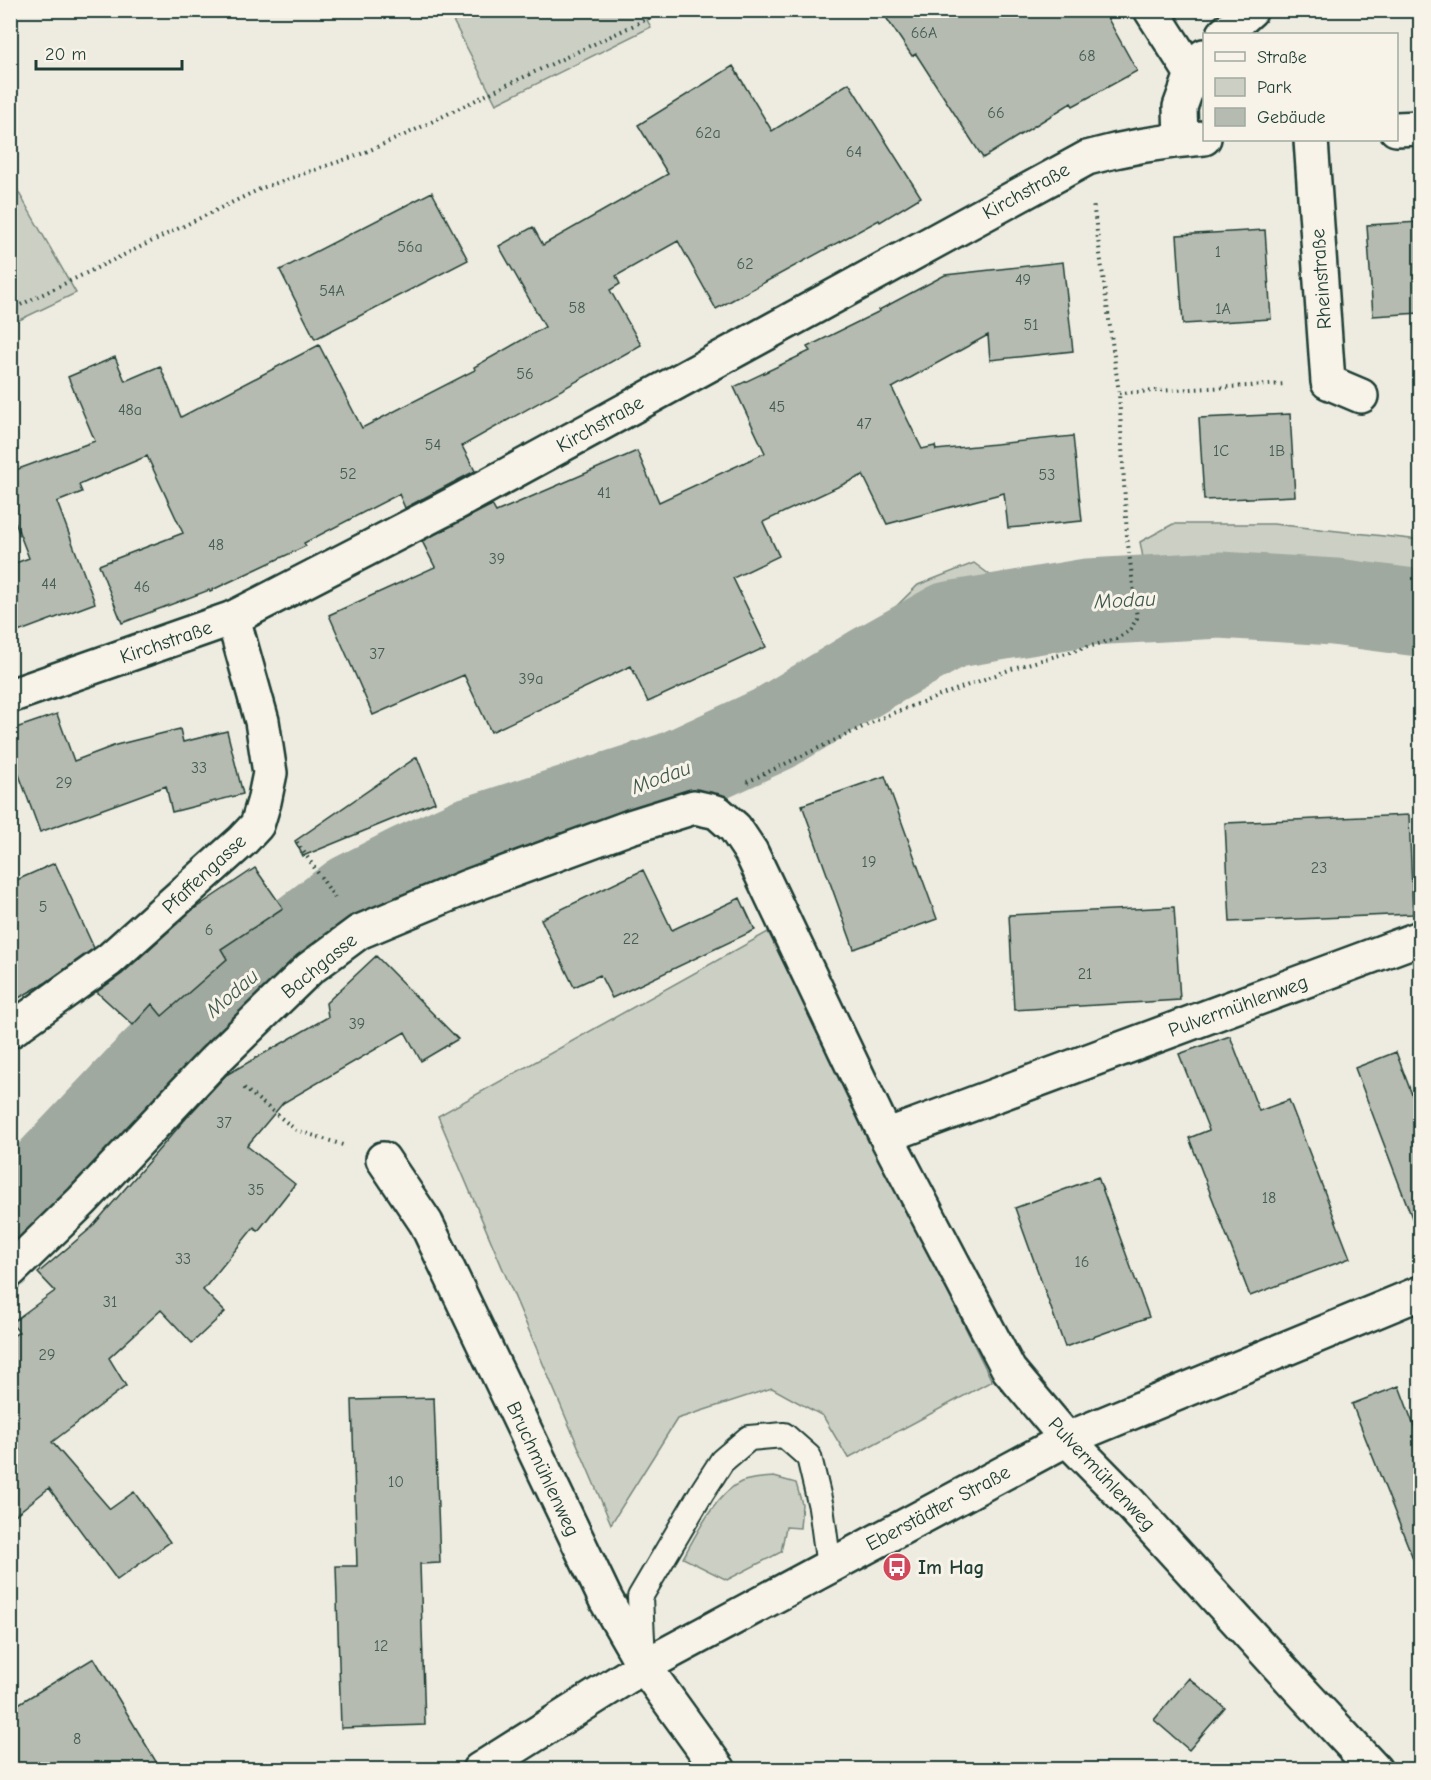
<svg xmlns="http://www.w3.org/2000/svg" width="1431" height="1780" font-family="'Comic Neue',sans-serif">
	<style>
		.green { fill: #cccfc4; stroke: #76867c; stroke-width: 1.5 }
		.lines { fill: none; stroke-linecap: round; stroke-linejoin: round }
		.river { stroke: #9fa99f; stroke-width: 87 }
		.building { fill: #b5bbb0; stroke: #1f3d34; stroke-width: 1.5 }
		.lane-casing { stroke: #1f3d34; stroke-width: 28 }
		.street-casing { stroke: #1f3d34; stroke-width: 38 }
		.secondary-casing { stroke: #1f3d34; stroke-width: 38 }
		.path { stroke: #1f3d34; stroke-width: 4; stroke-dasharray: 1.5 4.5; stroke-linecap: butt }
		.lane { stroke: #f7f3e8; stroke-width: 24 }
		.street { stroke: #f7f3e8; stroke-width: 33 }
		.secondary { stroke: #f7f3e8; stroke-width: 33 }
		.labels { text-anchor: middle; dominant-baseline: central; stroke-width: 6; stroke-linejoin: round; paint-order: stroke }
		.number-label { font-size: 16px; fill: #445c53 }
		.street-label { font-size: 20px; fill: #1f3d34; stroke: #f7f3e8 }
		.poi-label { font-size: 20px; font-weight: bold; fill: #1f3d34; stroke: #f7f3e8; text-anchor: start }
		.water-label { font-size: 21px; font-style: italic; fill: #3f584f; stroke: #f7f3e8 }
	</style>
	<rect width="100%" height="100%" fill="#eeece1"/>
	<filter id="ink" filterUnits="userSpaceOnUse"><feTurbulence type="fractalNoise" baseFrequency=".0167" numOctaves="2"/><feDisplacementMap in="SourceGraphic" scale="12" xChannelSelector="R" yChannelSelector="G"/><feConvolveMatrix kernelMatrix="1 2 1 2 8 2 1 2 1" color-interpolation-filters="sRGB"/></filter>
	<g filter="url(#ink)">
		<path class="green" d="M448 11H666L647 20 651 27 496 104Z
			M11 179 76 293 11 324H10Z
			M1173 524H1273L1420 540V639L1278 619 1155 616 1058 625 939 655 903 675 785 751 666 798 484 859 394 898 309 951 226 1023 11 1251 10 1176 156 1018 166 1027 318 893 367 863 684 743 763 702 860 642 918 585 974 563 1009 589 1148 584 1140 542Z
			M768 932 992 1381 848 1458 823 1416 772 1388 677 1419 611 1524 438 1116Z
			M774 1477 796 1483 802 1504 800 1528 786 1527 781 1552 727 1580 683 1558C696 1535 716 1493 741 1482 752 1478 763 1478 774 1477Z"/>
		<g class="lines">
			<path class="river" d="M10 1216 148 1070 226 993 353 897 410 868 469 841 674 775 773 729 875 667 950 625 1088 602 1219 595 1335 602 1420 613"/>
		</g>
		<path class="building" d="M881 10H1103L1137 71 1073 106 1071 103 983 158 916 54 912 56Z
			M733 66 772 131 849 83 921 197 880 222 879 220 716 309 678 241 616 276 620 284 610 290 641 345 462 446 475 471 405 508 399 494 304 543 306 546 210 591 209 590 122 623 99 565 183 533 147 456 79 485 82 492 57 502 95 603 10 635V565L29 558 10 509V472L95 441 68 377 115 357 125 381 160 366 181 417 319 345 362 428 475 370 474 367 545 327 499 246 533 227 543 245 668 174 638 125Z
			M432 192 468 260 315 339 280 270Z
			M1420 222V313L1373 316 1367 225Z
			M1265 230 1271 319 1183 324 1177 235Z
			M1063 262 1073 351 990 360 988 335 892 388 922 449 935 446 936 450 1073 436 1082 521 1008 528 1004 493 887 524 863 475 763 522 779 556 733 578 766 647 648 702 631 666 491 732 464 675 373 715 329 615 435 567 422 541 492 505 496 512 637 451 659 502 765 453 734 387 810 351 807 347 880 311 879 310 945 275Z
			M1290 414 1295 496 1204 500 1199 418Z
			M57 714 74 761 116 745 180 729 183 742 227 731 243 794 172 812 166 786 40 832 10 750V730Z
			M417 757 435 802 303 856 295 841Z
			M885 776 937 919 854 949 802 805Z
			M1409 815 1413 914 1230 922 1225 823Z
			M55 863 94 948 45 983 10 1003V883Z
			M255 868 283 908 221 949 227 959 162 1016 152 1004 133 1025 97 992 122 974 191 911Z
			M643 870 672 930 740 898 755 930 612 998 600 975 574 987 541 919Z
			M1174 907 1180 1000 1014 1010 1009 915Z
			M376 956 458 1039 421 1061 405 1032 283 1103 247 1146 295 1184 258 1231 254 1227 203 1290 225 1312 192 1343 161 1310 109 1358 126 1386 52 1442 110 1509 134 1492 170 1542 117 1580 49 1488 10 1519V1338L19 1332 11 1323 55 1291 38 1273 91 1228 189 1115 226 1075 328 1017 326 1003Z
			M1230 1036 1259 1111 1289 1100 1350 1258 1250 1296 1189 1138 1209 1130 1179 1054Z
			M1396 1052 1420 1116V1230L1417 1231 1355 1068Z
			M1098 1177 1149 1317 1065 1347 1015 1208Z
			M1399 1386 1420 1442V1570L1418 1571 1352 1404Z
			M434 1398 440 1563 420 1564 425 1725 341 1728 336 1566H357L352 1400Z
			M94 1658 161 1770H10V1709Z
			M1189 1678 1225 1708 1189 1750 1154 1720Z"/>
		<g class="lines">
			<g class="lane-casing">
				<path id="lane" d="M643 1660 640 1597 702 1492 722 1461 749 1438 784 1435 809 1457 821 1507 829 1567"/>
			</g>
			<g class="street-casing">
				<path id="street" d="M1151 10 1192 74
					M1311 140 1328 382 1361 396
					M10 1031 109 960 242 841 257 825 264 802 270 773 262 721 233 618
					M886 1136 1420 938
					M383 1159 426 1223 606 1600 644 1666 719 1770
					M10 1271 82 1201 213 1062 309 969 359 932 467 887 630 827 694 807 717 812 735 828 751 852 886 1136 1009 1370 1067 1439 1126 1499 1306 1696 1375 1770
					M479 1770 644 1666 1067 1439 1420 1293"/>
			</g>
			<g class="secondary-casing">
				<path id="secondary" d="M1224 34 1251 10
					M1396 129 1420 128
					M1181 140 1180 107 1192 74 1204 56
					M10 696 233 618 454 504 1087 158C1126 147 1164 141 1204 138"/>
			</g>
			<path class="path" d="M10 310 262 188 361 154 409 133 490 93 666 10
				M1119 393 1285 384
				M747 782 888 715 1017 667 1116 639 1130 630 1137 618 1127 536 1119 393 1093 203
				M297 842 335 898
				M244 1088 296 1130 343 1145"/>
			<use href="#lane" class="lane"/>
			<use href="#street" class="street"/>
			<use href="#secondary" class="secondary"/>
		</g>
	</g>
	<defs>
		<g id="bus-disc" transform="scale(1.5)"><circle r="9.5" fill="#d1495b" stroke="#f7f3e8"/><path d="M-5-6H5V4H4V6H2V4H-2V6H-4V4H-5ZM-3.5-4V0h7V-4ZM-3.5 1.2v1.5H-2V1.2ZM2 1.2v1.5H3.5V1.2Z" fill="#fff"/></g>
	</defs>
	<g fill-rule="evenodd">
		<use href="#bus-disc" x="897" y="1567"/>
	</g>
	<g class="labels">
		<g class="number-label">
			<text x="924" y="33">66A</text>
			<text x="1087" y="56">68</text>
			<text x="996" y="113">66</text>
			<text x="708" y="133">62a</text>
			<text x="854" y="152">64</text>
			<text x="410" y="247">56a</text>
			<text x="1218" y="252">1</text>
			<text x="745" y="264">62</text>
			<text x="1023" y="280">49</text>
			<text x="332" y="291">54A</text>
			<text x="577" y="308">58</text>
			<text x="1223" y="309">1A</text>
			<text x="1031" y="325">51</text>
			<text x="525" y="374">56</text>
			<text x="777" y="407">45</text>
			<text x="130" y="410">48a</text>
			<text x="864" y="424">47</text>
			<text x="433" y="445">54</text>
			<text x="1221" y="451">1C</text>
			<text x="1277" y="451">1B</text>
			<text x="348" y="474">52</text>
			<text x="1047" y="475">53</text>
			<text x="604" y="493">41</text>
			<text x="216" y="545">48</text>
			<text x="497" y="559">39</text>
			<text x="49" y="584">44</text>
			<text x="142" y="587">46</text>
			<text x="377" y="654">37</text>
			<text x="531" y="679">39a</text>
			<text x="199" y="768">33</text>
			<text x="64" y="783">29</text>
			<text x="869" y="862">19</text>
			<text x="1319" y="868">23</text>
			<text x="43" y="907">5</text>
			<text x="209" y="930">6</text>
			<text x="631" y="939">22</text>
			<text x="1085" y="974">21</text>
			<text x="357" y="1024">39</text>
			<text x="224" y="1123">37</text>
			<text x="256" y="1190">35</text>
			<text x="1269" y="1198">18</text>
			<text x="183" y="1259">33</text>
			<text x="1082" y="1262">16</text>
			<text x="110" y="1302">31</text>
			<text x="47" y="1355">29</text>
			<text x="396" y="1482">10</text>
			<text x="381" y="1646">12</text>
			<text x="77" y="1739">8</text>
		</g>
		<g class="street-label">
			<text transform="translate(1026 191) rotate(-29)">Kirchstraße</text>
			<text transform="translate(1321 279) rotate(-94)">Rheinstraße</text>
			<text transform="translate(600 424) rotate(-29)">Kirchstraße</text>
			<text transform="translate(166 642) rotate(-19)">Kirchstraße</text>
			<text transform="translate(204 874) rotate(-43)">Pfaffengasse</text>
			<text transform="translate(319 966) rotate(-39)">Bachgasse</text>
			<text transform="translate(1238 1006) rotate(-20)">Pulvermühlenweg</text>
			<text transform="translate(543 1469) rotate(65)">Bruchmühlenweg</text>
			<text transform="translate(1102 1474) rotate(47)">Pulvermühlenweg</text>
			<text transform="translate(938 1508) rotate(-28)">Eberstädter Straße</text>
		</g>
		<g class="poi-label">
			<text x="918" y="1567">Im Hag</text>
		</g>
		<g class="water-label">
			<text transform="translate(1125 600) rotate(-3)">Modau</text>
			<text transform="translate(661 777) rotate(-20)">Modau</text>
			<text transform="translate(232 993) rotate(-41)">Modau</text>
		</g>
	</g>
	<rect width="1431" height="1780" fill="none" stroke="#f7f3e8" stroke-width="36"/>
	<rect x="18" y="18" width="1395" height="1744" fill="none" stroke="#1f3d34" stroke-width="2" filter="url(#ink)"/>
	<rect x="1203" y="33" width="195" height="108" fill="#f7f3e8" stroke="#a1aaa0" stroke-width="1.5"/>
	<rect x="1215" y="52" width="30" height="9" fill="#f7f3e8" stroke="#a1aaa0" stroke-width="1.5"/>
	<text x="1257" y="63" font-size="18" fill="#1f3d34">Straße</text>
	<rect x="1215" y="78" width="30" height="18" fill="#cccfc4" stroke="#a1aaa0" stroke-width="1.5"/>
	<text x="1257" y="93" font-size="18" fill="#1f3d34">Park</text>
	<rect x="1215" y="108" width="30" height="18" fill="#b5bbb0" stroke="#a1aaa0" stroke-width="1.5"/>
	<text x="1257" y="123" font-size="18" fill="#1f3d34">Gebäude</text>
	<path d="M36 60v9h146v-9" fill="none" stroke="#1f3d34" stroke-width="3"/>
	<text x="45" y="60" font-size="18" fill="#1f3d34" stroke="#f7f3e8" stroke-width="4.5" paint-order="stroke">20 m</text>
</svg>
